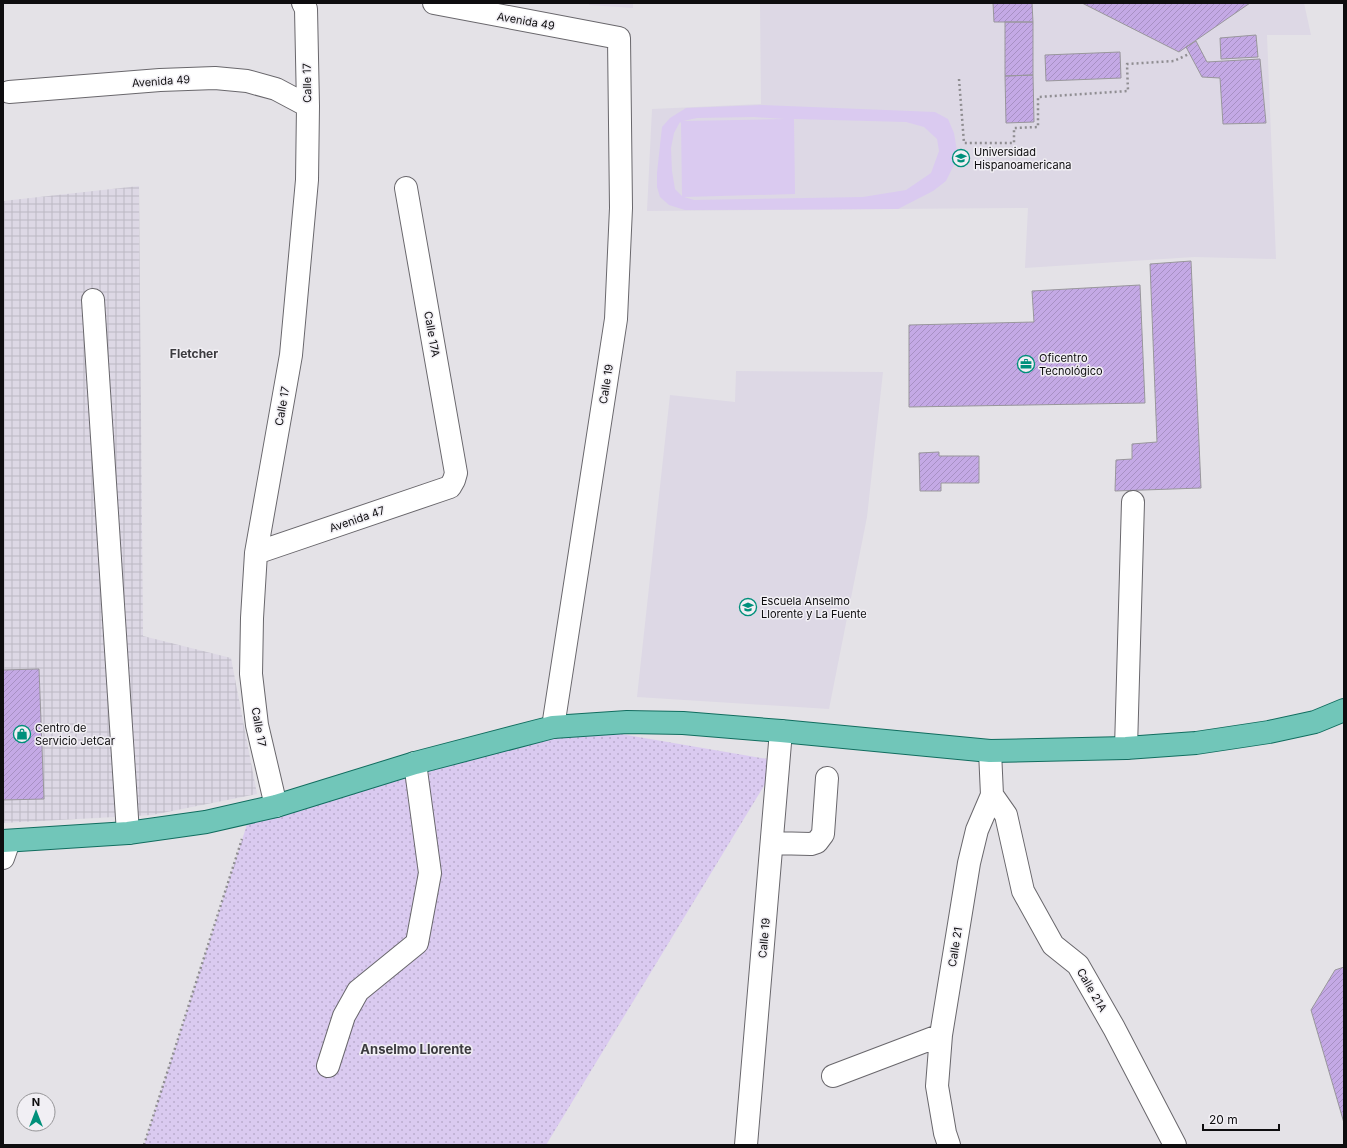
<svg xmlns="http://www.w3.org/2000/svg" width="1347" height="1148" font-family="Inter,sans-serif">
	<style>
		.built { fill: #ddd8e5 }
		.industrial { fill: url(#industrial-grid) }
		.grass { fill: #dacaf0; fill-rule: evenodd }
		.park { fill: url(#park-dots) }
		.building { fill: url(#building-hatch); stroke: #99979c }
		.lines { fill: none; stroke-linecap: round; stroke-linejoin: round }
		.minor-casing { stroke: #69676c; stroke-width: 24 }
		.major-casing { stroke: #116d5f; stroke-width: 24 }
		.path { stroke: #8f8d91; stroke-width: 2.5; stroke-dasharray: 2 3; stroke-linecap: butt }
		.minor { stroke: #fff; stroke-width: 22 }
		.major { stroke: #71c6b9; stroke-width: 22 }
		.labels { text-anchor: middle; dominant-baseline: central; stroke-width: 3; stroke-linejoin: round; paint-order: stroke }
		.street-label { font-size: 11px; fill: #0e0d0f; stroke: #f1eff4 }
		.poi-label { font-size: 11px; fill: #0e0d0f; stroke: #f1eff4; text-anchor: start }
		.neighbourhood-label { font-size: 12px; font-weight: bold; fill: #3c3b3f; stroke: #f1eff4 }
		.quarter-label { font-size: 13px; font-weight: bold; fill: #3c3b3f; stroke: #f1eff4 }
	</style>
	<defs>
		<pattern id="industrial-grid" width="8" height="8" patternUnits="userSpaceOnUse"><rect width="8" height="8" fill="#ddd8e5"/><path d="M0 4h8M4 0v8" fill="none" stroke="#bcb8c3"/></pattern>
		<pattern id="park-dots" width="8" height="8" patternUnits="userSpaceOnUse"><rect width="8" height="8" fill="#dacaf0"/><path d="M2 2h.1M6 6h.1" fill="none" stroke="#baaccd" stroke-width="1.8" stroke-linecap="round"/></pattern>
		<pattern id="building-hatch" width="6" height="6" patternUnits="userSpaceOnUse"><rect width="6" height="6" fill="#c4a9e5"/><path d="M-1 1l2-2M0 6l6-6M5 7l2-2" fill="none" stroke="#a790c3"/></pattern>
	</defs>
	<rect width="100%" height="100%" fill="#e4e2e7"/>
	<path class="built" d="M589 3H633V8L589 5Z
		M760 3H1304L1311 35H1267L1276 259 1194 257 1025 268 1028 208 647 211 652 109 761 104Z
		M736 371 883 372 867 517 829 709 637 697 670 395 735 402Z"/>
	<path class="industrial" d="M139 186 143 636 231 658 257 794 152 815 3 823V201Z"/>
	<path class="grass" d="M761 105 935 112 948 119 954 133 957 151 954 165 946 181 933 191 898 209 685 210 669 205 660 197 657 187V173L662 127 670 118 686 108ZM754 117 785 119 683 121 697 118ZM794 119 906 122 924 127 937 139 939 151 931 173 906 190 863 197 694 200 684 197 795 194ZM680 122 681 123 682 196 675 189 672 171 671 148 674 133Z"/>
	<path class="park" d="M574 726 779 761 546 1145H144L251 812Z"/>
	<path class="building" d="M993 3H1032L1033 22H994Z
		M1082 3H1250L1179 52Z
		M1005 22H1033V75L1005 76Z
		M1256 35 1258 57 1221 59 1220 38Z
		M1196 41 1207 62 1260 59 1266 123 1223 124 1220 78 1202 77 1186 47Z
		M1120 52 1121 78 1046 81 1045 55Z
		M1033 75 1034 122 1006 123 1005 76Z
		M1191 261 1201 488 1115 491 1116 460 1132 459V444L1157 442 1150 264Z
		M1140 285 1145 403 909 407V325L1034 322 1032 291Z
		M939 452V456H979V483H941V491H920L919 453Z
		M39 669 44 799 3 800V670Z
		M1344 967V1123L1311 1010 1335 970Z"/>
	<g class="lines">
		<g class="minor-casing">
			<path id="minor" d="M434 3 619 38 621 208 616 319 553 727
				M9 92 160 80 215 78 247 81 276 89 308 106
				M93 300 128 833
				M256 553 450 487 454 480 456 473 406 188
				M1126 748 1133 502
				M992 795 1006 815 1023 891 1053 945 1078 965 1114 1028 1175 1145
				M276 806 257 725 251 674 252 618 256 553 291 355 307 180 308 106 306 9 303 3
				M772 843 811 844 817 842 823 834 827 778
				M3 858 9 841
				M328 1066 344 1016 358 991 417 943 430 873 415 763
				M833 1076 941 1035
				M746 1145 781 731
				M949 1145 945 1133 937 1086 941 1035 969 863 977 830 992 795 990 751"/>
		</g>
		<g class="major-casing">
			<path id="major" d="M3 841 128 833 206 822 276 806 415 763 553 727 627 722 683 723 781 731 990 751 1126 748 1196 743 1269 732 1315 722 1344 710"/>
		</g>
		<path class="path" d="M959 79 964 143H1014V128L1038 127V97L1128 91 1127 64 1174 61 1189 54
			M144 1145 242 839"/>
		<use href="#minor" class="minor"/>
		<use href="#major" class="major"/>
	</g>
	<defs>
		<g id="university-ring" transform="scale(0.9)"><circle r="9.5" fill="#f1eff4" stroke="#00907b" stroke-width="1.5"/><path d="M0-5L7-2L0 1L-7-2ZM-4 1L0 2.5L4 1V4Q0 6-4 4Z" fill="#00907b"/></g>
		<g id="office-ring" transform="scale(0.9)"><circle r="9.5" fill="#f1eff4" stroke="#00907b" stroke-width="1.5"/><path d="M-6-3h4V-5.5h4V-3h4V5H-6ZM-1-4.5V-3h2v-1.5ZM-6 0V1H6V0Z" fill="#00907b"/></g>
		<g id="school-ring" transform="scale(0.9)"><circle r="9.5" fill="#f1eff4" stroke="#00907b" stroke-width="1.5"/><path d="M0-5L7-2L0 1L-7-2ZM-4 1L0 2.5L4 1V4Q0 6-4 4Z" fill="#00907b"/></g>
		<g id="shop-ring" transform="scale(0.9)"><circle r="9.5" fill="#f1eff4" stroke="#00907b" stroke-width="1.5"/><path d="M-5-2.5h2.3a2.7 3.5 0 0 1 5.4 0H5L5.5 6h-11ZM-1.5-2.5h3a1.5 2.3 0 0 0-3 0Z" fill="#00907b"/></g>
	</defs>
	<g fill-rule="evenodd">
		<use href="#university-ring" x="961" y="158"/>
		<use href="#office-ring" x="1026" y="364"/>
		<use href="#school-ring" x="748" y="607"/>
		<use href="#shop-ring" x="22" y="734"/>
	</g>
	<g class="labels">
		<g class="street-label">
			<text transform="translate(526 21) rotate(10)">Avenida 49</text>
			<text transform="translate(161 81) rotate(-4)">Avenida 49</text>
			<text transform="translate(307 83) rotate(-91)">Calle 17</text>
			<text transform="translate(432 334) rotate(80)">Calle 17A</text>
			<text transform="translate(606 384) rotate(-81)">Calle 19</text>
			<text transform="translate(282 406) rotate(-80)">Calle 17</text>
			<text transform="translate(357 519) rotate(-19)">Avenida 47</text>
			<text transform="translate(259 727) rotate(80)">Calle 17</text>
			<text transform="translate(764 938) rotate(-85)">Calle 19</text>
			<text transform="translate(955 947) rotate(-81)">Calle 21</text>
			<text transform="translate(1092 990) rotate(60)">Calle 21A</text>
		</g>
		<g class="poi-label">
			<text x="974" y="152">Universidad<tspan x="974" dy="13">Hispanoamericana</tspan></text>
			<text x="1039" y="358">Oficentro<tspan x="1039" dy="13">Tecnológico</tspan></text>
			<text x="761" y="601">Escuela Anselmo<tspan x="761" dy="13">Llorente y La Fuente</tspan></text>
			<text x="35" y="728">Centro de<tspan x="35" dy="13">Servicio JetCar</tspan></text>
		</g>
		<g class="neighbourhood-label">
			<text x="194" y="353">Fletcher</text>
		</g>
		<g class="quarter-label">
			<text x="416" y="1049">Anselmo Llorente</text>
		</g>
	</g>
	<rect width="1347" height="1148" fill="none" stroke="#0e0d0f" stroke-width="8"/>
	<g transform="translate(36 1112)"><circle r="19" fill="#f1eff4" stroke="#969598"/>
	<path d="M0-3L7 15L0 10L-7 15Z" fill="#00907b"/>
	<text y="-6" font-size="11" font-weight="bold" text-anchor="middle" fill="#0e0d0f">N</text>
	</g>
	<path d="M1203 1124v6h76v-6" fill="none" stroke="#0e0d0f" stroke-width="2"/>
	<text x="1209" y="1124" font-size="12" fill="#0e0d0f" stroke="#f1eff4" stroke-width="3" paint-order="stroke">20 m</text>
</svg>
